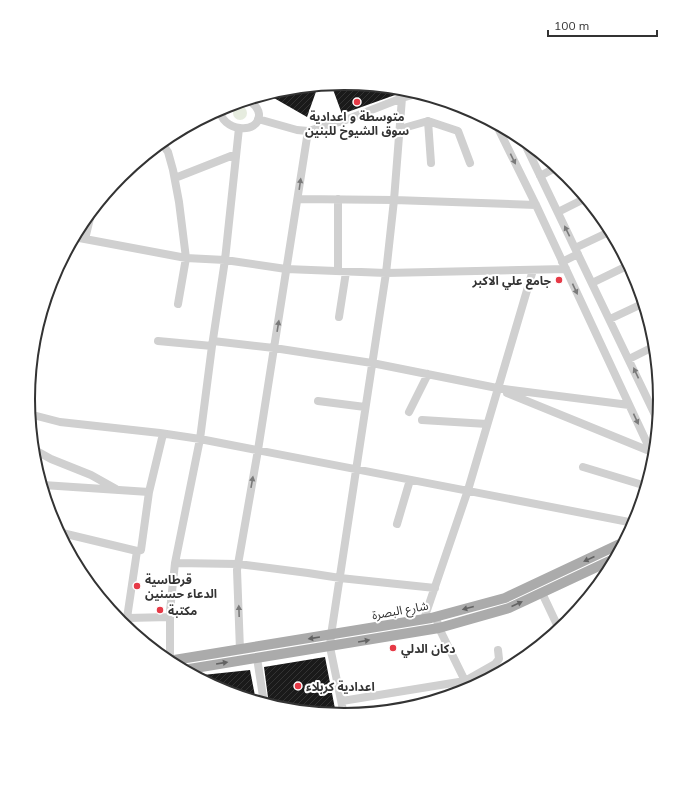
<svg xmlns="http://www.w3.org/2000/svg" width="688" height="798" font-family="Mulish,'Noto Sans Arabic',sans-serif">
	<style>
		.grass { fill: #e6ecdf }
		.building { fill: url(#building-hatch) }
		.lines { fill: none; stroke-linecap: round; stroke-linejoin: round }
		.minor { stroke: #d0d0d0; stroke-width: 8 }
		.major { stroke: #ababab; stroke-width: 10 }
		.oneway { fill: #7a7a7a }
		.oneway2 { fill: #636363 }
		.poi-dot { fill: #e63946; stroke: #fff; stroke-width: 1.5 }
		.labels { text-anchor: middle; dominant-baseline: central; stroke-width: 4; stroke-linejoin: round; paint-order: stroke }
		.poi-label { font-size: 12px; font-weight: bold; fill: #333; stroke: #fff; text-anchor: start }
		.street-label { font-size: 12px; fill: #333; stroke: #fff }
		.rim { fill: none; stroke: #333; stroke-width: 2 }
	</style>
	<defs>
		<pattern id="building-hatch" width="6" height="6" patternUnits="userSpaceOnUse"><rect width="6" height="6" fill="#1a1a1a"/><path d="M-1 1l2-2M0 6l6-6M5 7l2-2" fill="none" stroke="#333"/></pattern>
	</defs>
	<rect width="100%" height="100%" fill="#fff"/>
	<path class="grass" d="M233 113a7 7 0 1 1 14 0a7 7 0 1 1-14 0Z"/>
	<path class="building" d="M344 83 406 89 409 90 342 114 331 84Z
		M318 86 307 117 267 94 283 89Z
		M325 657 336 714 282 709 269 705 264 667Z
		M250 670 256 701 223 691 205 681 203 675Z"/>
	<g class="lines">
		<path class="minor" d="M220 109C220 131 260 136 259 114 258 107 253 103 248 100
			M258 119 297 130 308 131 343 121 402 98 419 93
			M428 121 431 163
			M496 124 536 205 654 458
			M400 129 428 121 458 131 470 163
			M522 138 658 421
			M161 142 168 152 173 170 179 202 186 258 178 304
			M540 176 557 167
			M175 178 236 154
			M298 199 394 200 536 205
			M558 212 586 198
			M74 237 186 258 225 260 286 269 386 273 566 269
			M85 239 92 210
			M575 248 611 231
			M562 262 578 254
			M338 271V199
			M592 283 629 265
			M339 317 346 272
			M610 319 644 303
			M158 341 212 346
			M213 341 274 348 372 363 497 388 629 405
			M629 359 655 346
			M507 393 652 452
			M318 401 365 407
			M409 412 428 374
			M29 414 60 422 160 433 200 439 634 523
			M422 420 487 424
			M33 449 51 459 91 475 116 489
			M583 467 646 486
			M43 485 149 492
			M397 524 410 480
			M58 532 137 551 141 550 149 492 163 434
			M137 551 127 618 170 617
			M175 563 238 564 308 573 340 578 435 588
			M542 593 559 629
			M436 617 439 628 469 689
			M424 619 468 490 533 270
			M240 650 237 570 258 450 308 131
			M257 658 264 703
			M170 661V611L175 563 200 439 212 346 225 260 239 128
			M342 701 465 681 495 664 499 659 498 650
			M344 715 330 647 331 635 386 273 394 200 402 98"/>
		<path class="major" d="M168 661 431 618 505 598 624 542
			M183 670 439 628 509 608 616 558"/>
	</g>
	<defs><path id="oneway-solid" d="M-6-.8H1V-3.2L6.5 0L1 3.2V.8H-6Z"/></defs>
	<g class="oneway">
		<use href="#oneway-solid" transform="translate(513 159) rotate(64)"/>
		<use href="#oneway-solid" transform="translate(300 184) rotate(-82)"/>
		<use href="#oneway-solid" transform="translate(567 231) rotate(-116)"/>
		<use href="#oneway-solid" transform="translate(575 289) rotate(65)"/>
		<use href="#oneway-solid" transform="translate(278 326) rotate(-81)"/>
		<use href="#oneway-solid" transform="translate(636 373) rotate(-115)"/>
		<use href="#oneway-solid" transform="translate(636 419) rotate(65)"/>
		<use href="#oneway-solid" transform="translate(252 482) rotate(-80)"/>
		<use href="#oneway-solid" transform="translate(239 611) rotate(-92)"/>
	</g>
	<g class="oneway2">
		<use href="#oneway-solid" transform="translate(589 559) rotate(156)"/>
		<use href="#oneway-solid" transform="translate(517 604) rotate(-24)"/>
		<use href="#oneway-solid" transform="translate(468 608) rotate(165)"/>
		<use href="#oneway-solid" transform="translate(314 638) rotate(171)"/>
		<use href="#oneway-solid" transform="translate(364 641) rotate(-10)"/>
		<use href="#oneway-solid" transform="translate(222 663) rotate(-9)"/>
	</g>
	<g class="poi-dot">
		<circle cx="357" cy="102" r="4"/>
		<circle cx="559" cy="280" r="4"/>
		<circle cx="137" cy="586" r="4"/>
		<circle cx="160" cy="610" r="4"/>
		<circle cx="393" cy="648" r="4"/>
		<circle cx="298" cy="686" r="4"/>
	</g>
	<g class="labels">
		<g class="poi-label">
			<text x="357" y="116" text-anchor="middle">متوسطة و اعدادية<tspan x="357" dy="14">سوق الشيوخ للبنين</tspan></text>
			<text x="551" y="280" text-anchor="end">جامع علي الاكبر</text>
			<text x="145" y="579">قرطاسية<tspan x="145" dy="14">الدعاء حسنين</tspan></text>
			<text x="168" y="610">مكتبة</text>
			<text x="401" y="648">دكان الدلي</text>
			<text x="306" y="686">اعدادية كربلاء</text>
		</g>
		<g class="street-label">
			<text transform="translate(400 610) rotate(-10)">شارع البصرة</text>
		</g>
	</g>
	<path d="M0 0H688V798H0ZM35 399a309 309 0 1 1 618 0a309 309 0 1 1-618 0Z" fill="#fff" fill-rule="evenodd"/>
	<path class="rim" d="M35 399a309 309 0 1 1 618 0a309 309 0 1 1-618 0Z"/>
	<path d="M548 30v6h109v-6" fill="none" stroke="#333333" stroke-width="2"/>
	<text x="554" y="30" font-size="12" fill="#333333" stroke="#ffffff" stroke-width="3" paint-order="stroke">100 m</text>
</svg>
